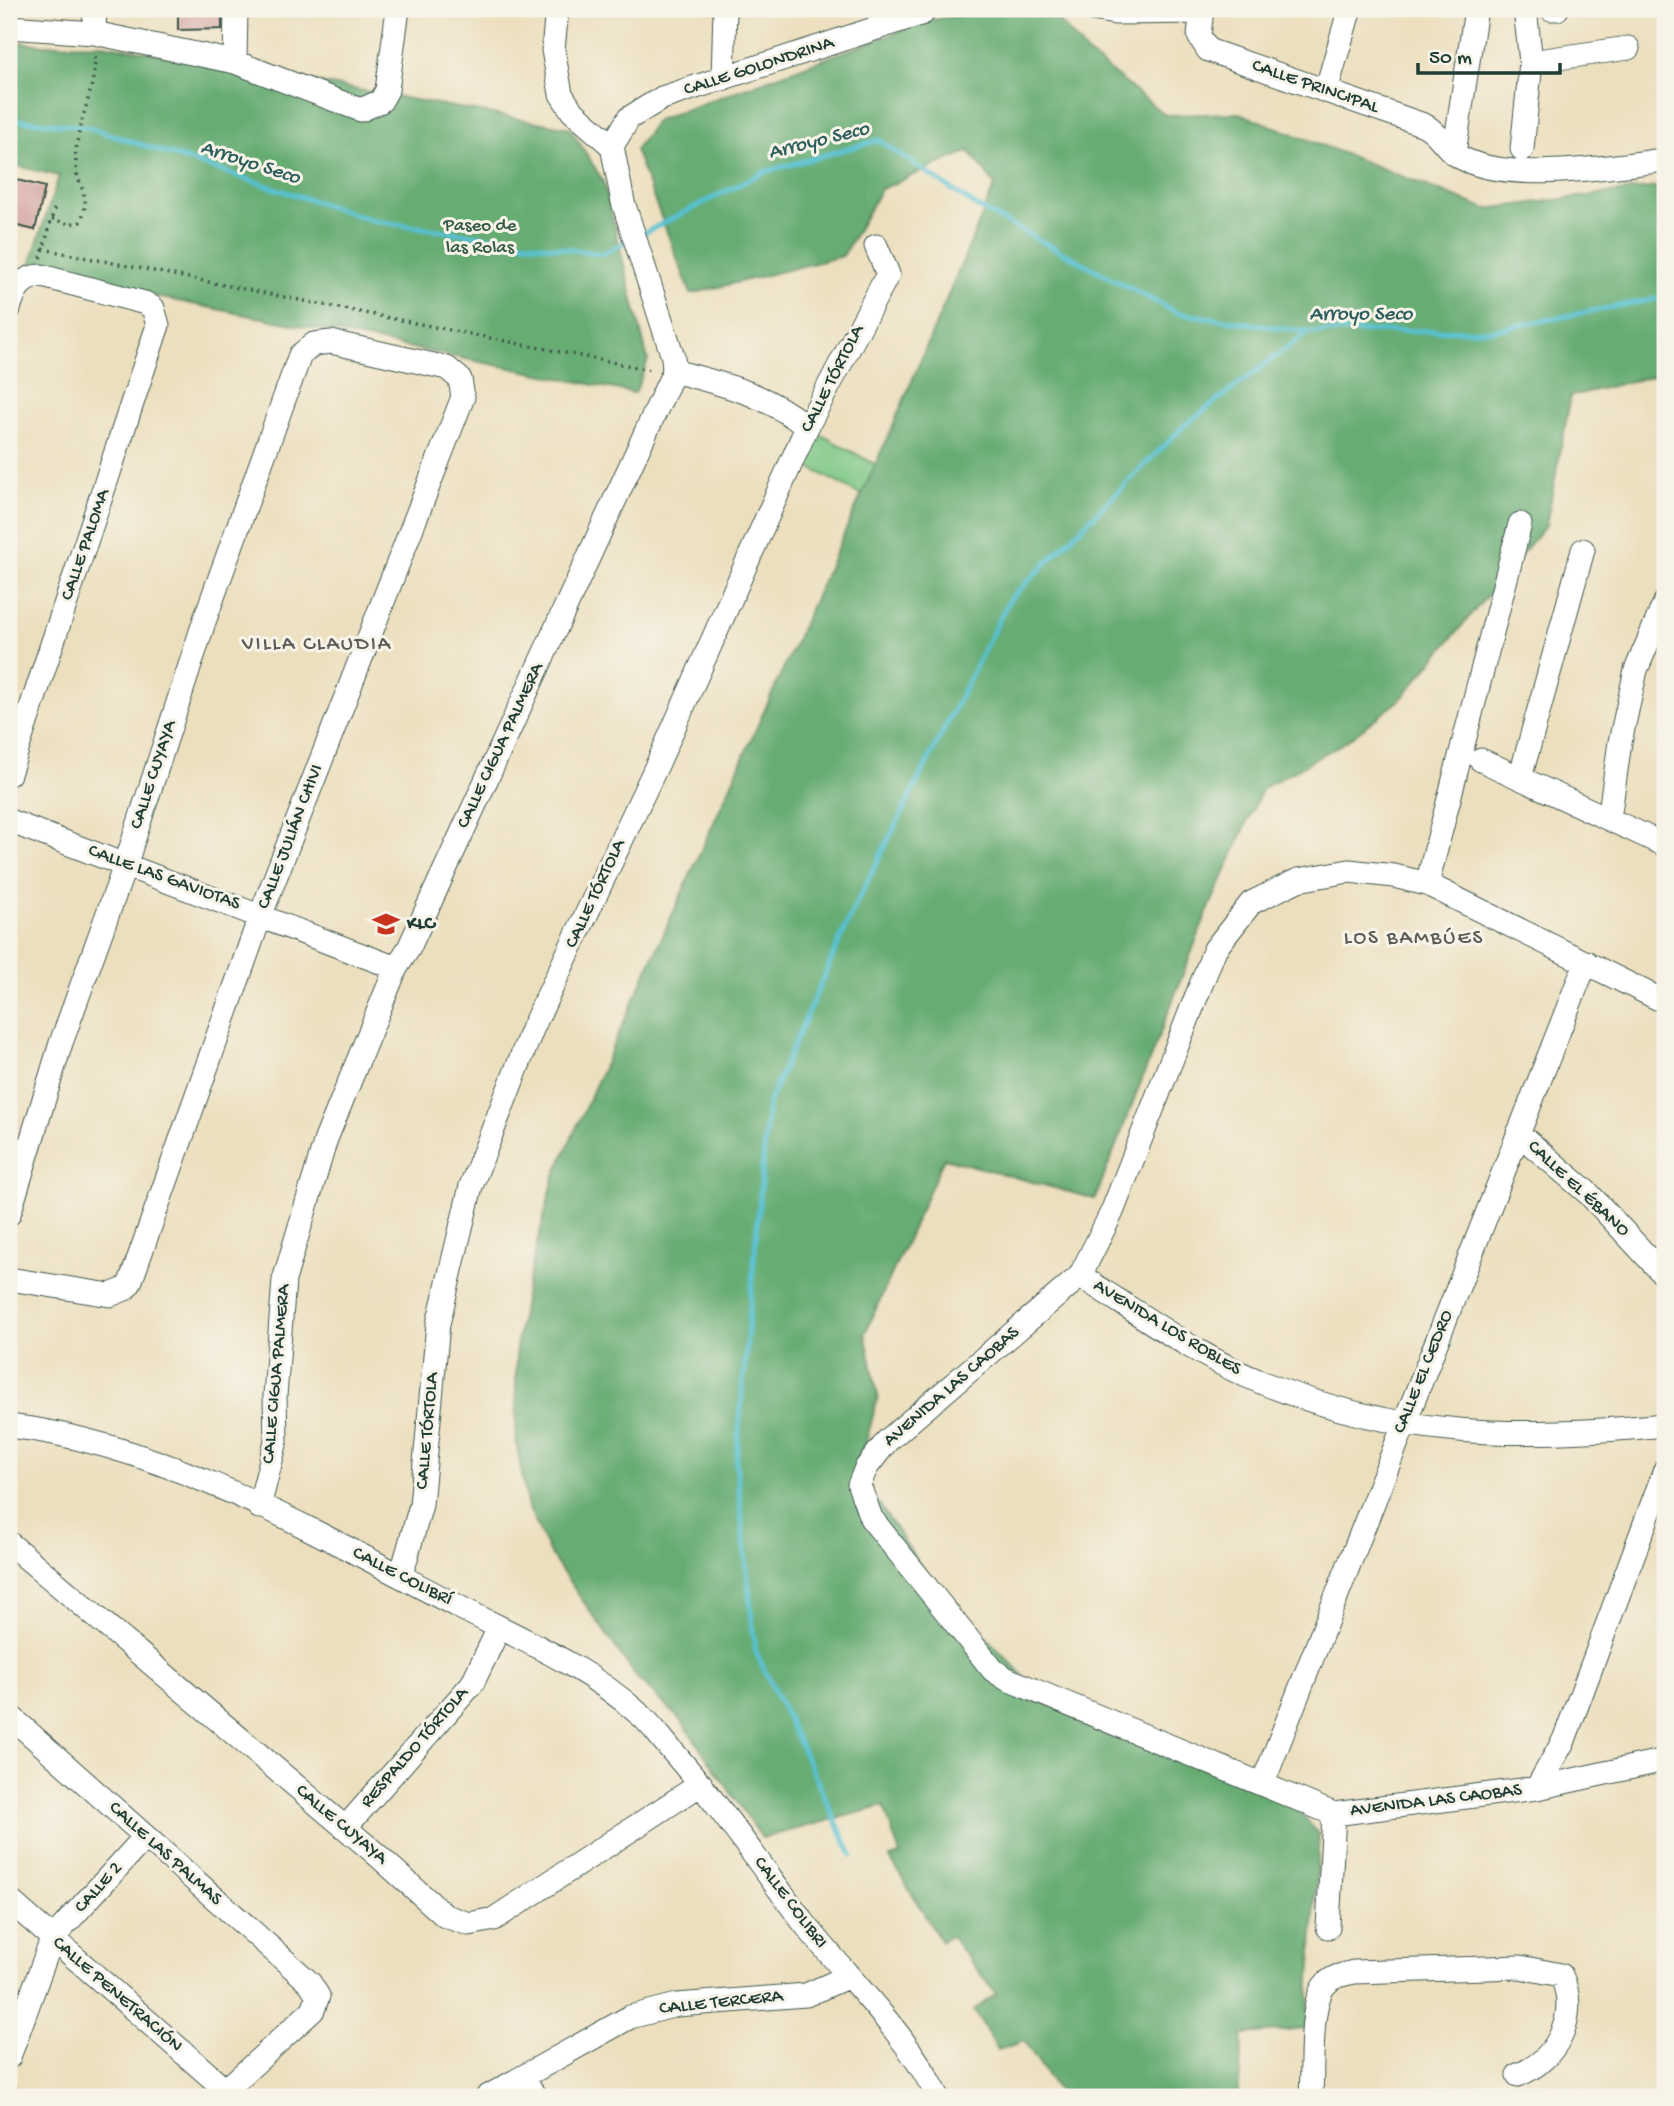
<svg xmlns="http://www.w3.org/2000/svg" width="1674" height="2106" font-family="'Gochi Hand',sans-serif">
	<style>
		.green { fill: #7ec886; stroke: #4e825d; stroke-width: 2 }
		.forest { fill: #66ac73; stroke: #427454; stroke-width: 2 }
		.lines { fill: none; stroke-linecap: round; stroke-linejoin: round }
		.stream { stroke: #57c1d2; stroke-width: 5 }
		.building { fill: #ce9994 }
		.minor-casing { stroke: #3e5549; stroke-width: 25 }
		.path { stroke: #3e5549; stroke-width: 3.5; stroke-dasharray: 2 5; stroke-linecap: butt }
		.minor { stroke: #fff; stroke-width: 23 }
		.labels { text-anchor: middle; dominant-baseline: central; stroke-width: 6; stroke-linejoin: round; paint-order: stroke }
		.street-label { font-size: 19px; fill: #1f3d34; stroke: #f7f3e8 }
		.park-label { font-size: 19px; fill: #325944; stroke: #f7f3e8 }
		.poi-label { font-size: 19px; font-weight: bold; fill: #1f3d34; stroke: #f7f3e8; text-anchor: start }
		.water-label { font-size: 21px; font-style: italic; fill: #2d5e5c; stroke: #f7f3e8 }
		.neighbourhood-label { font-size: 21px; letter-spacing: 2px; fill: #5c5d56; stroke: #f7f3e8 }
	</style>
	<rect width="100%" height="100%" fill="#f7f3e8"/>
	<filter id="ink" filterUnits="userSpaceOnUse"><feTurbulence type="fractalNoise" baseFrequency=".0143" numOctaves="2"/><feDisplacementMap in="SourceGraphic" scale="14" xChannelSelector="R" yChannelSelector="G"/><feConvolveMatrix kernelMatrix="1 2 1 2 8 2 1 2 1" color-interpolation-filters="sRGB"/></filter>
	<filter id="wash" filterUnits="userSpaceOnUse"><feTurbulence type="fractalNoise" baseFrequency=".00686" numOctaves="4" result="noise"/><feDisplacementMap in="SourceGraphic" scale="28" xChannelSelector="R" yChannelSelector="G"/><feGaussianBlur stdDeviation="1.57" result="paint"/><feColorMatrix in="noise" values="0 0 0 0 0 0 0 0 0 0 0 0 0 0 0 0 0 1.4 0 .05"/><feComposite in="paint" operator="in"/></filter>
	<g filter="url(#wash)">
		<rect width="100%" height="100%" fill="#ecdfbe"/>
		<path class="green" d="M807 427 882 468 864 497 794 459Z"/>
		<path class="forest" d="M996 9H1049L1085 51 1165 115 1239 113 1486 209 1665 186V373L1571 396 1546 525 1400 700 1345 742 1262 789 1207 913 1095 1199 944 1158 865 1333 878 1396 858 1473 929 1578 1041 1694 1298 1809 1319 1835 1307 2029 1243 2034 1238 2097H1062L1024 2041 998 2050 974 2010 996 1994 951 1936 941 1942 890 1858 900 1855 884 1806 762 1838 681 1720 638 1679 550 1554 527 1504 516 1440V1348L525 1294 554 1177 894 423 995 185 969 151 881 189 843 256 691 294 635 150 657 120 931 20Z
			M9 41 45 45 103 44 570 128 603 181 648 360 635 393 28 271 59 176 9 164Z"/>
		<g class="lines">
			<path class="stream" d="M9 119 87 127 375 221 602 254 628 241
				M640 235 764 172 879 140 979 208 1177 313 1309 332 1494 330 1665 297
				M852 1855 755 1650 736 1463 768 1104 854 908 1009 600 1186 424 1308 332"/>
		</g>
		<g id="blocks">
			<path class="building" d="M184 9H222V29L178 30V13H184Z
				M9 178 45 187 35 230 9 224Z"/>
		</g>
	</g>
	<g filter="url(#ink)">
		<use href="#blocks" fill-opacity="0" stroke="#3e5549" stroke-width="2"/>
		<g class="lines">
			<g class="minor-casing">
				<path id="minor" d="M1093 9 1115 13 1201 12
					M1202 9 1199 36 1208 50 1424 125C1438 132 1443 145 1455 154 1500 186 1613 166 1665 160
					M1551 9H1557
					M9 27 94 33 235 62 361 110 381 101 387 90 398 9
					M94 33 95 9
					M235 62 236 9
					M1531 62 1628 48
					M723 79 725 9
					M1326 91 1348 15
					M612 146 629 118 662 98 923 13 922 9
					M1522 149 1531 62 1525 9
					M1454 153 1476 9
					M9 309C14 291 21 276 42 276L145 303 153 308 158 325 9 774
					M674 371C727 386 763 392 807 427
					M1481 760 1665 845
					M1520 778 1583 550
					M1609 819 1620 742 1636 670 1665 602
					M9 821 396 968
					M1427 884 1520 524
					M1665 1002 1427 884 1394 876 1349 871 1298 880 1251 903 1215 949 1112 1212 1080 1276 887 1441 866 1468 859 1485 871 1518 993 1670 1007 1679 1334 1814 1537 1788 1665 1760
					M1518 1133 1589 1194 1665 1276
					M9 1214 61 1043 126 863 205 619 300 355 314 344 331 342 447 368 460 379 463 397 261 914 130 1283 125 1289 110 1295 9 1279
					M1080 1276C1139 1313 1198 1357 1263 1383 1401 1439 1520 1439 1665 1425
					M9 1426C163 1443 323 1536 459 1607 521 1639 586 1666 638 1713 652 1724 662 1740 674 1753 721 1807 761 1866 804 1923 850 1981 905 2031 938 2097
					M259 1507 276 1441 275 1396 284 1280 326 1139 396 968 409 948 674 371 673 357 623 202 612 146 572 111 561 94 553 50 557 9
					M9 1543 375 1853 445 1916 469 1924 494 1919 701 1784
					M401 1576 421 1505 438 1324 471 1186 533 1027 658 763 807 427 888 274 876 246
					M9 1715 310 1983 318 1996 313 2010 218 2097
					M1263 1783 1586 962
					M1537 1788 1564 1740 1665 1470
					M345 1828 472 1684 499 1628
					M9 1900 226 2090
					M1328 1927 1334 1814
					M9 2057 52 1939 145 1837
					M523 2077 535 2097
					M9 2096 10 2097
					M487 2097 630 2017 677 2005 806 1995 847 1977
					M1311 2097C1313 2070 1309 2007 1324 1986 1332 1976 1342 1975 1354 1972L1520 1967 1561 1975C1580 2015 1557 2060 1518 2075"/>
			</g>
			<path class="path" d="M52 219 68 224 80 222C93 194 77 189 76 165 73 128 97 92 95 52
				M43 249 651 370
				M41 258 55 206"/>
			<use href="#minor" class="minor"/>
		</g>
	</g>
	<defs>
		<g id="school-bare" transform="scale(2.1)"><path d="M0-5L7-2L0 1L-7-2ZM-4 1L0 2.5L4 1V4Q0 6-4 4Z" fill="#c8321e" stroke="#f7f3e8" stroke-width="2.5" paint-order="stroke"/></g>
	</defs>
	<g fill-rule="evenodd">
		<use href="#school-bare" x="386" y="924"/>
	</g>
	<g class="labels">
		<g class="street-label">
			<text transform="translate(759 67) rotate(-18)">CALLE GOLONDRINA</text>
			<text transform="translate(1315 87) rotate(19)">CALLE PRINCIPAL</text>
			<text transform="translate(833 379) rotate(-63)">CALLE TÓRTOLA</text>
			<text transform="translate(86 545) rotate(-71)">CALLE PALOMA</text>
			<text transform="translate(501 746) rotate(-65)">CALLE CIGUA PALMERA</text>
			<text transform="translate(154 775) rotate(-72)">CALLE CUYAYA</text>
			<text transform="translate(291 837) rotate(-69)">CALLE JULIÁN CHIVI</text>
			<text transform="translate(164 878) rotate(20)">CALLE LAS GAVIOTAS</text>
			<text transform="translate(596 894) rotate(-65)">CALLE TÓRTOLA</text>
			<text transform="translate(1578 1189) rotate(43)">CALLE EL ÉBANO</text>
			<text transform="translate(1167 1328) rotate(31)">AVENIDA LOS ROBLES</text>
			<text transform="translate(1424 1372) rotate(-68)">CALLE EL CEDRO</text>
			<text transform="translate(277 1374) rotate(-85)">CALLE CIGUA PALMERA</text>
			<text transform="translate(952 1387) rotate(-41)">AVENIDA LAS CAOBAS</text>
			<text transform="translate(428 1431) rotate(-85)">CALLE TÓRTOLA</text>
			<text transform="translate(402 1577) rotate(27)">CALLE COLIBRÍ</text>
			<text transform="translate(415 1748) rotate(-49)">RESPALDO TÓRTOLA</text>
			<text transform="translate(1436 1801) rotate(-7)">AVENIDA LAS CAOBAS</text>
			<text transform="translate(341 1825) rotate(40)">CALLE CUYAYA</text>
			<text transform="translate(165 1854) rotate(42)">CALLE LAS PALMAS</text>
			<text transform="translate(99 1888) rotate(-48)">CALLE 2</text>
			<text transform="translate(790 1903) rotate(53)">CALLE COLIBRI</text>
			<text transform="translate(117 1995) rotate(41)">CALLE PENETRACIÓN</text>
			<text transform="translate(721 2003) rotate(-6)">CALLE TERCERA</text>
		</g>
		<g class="park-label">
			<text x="480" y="226">Paseo de<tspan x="480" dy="22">las Rolas</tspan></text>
		</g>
		<g class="poi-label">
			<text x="407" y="924">KLC</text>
		</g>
		<g class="water-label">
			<text transform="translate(819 142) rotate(-14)">Arroyo Seco</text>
			<text transform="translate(250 164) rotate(18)">Arroyo Seco</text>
			<text x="1361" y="315">Arroyo Seco</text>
		</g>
		<g class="neighbourhood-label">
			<text x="317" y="645">VILLA CLAUDIA</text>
			<text x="1414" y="939">LOS BAMBÚES</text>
		</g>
	</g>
	<rect width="1674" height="2106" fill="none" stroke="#f7f3e8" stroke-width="35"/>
	<path d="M1418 63v10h142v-10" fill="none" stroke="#1f3d34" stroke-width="3.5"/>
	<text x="1429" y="63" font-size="21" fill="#1f3d34" stroke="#f7f3e8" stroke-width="5" paint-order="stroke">50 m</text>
</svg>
